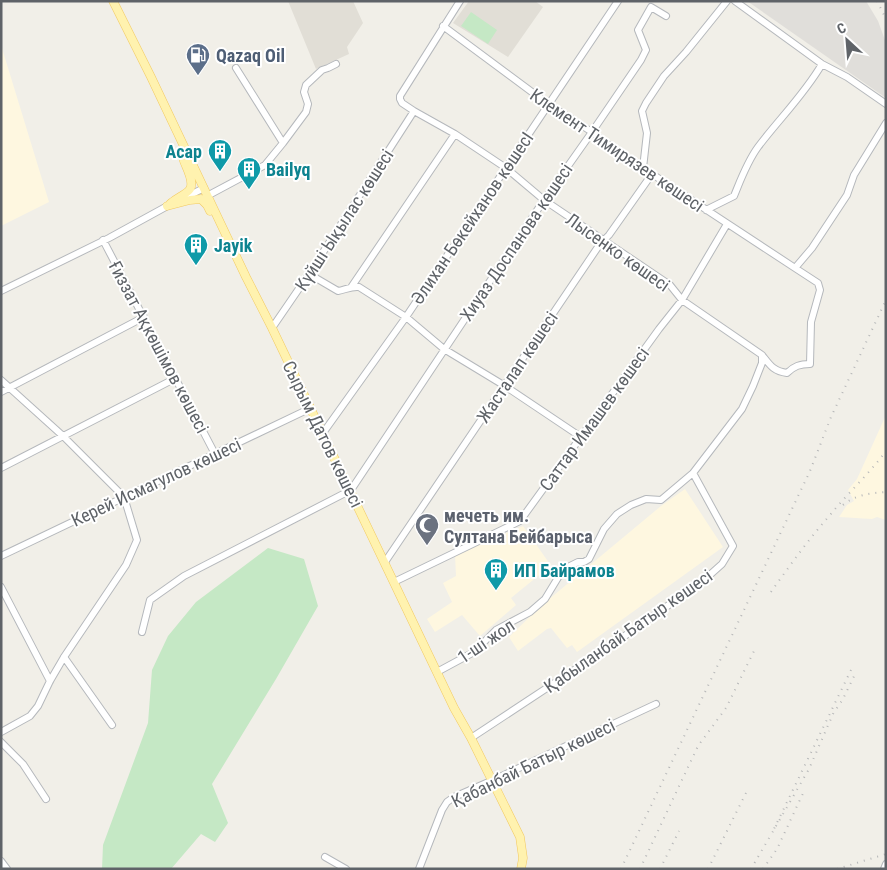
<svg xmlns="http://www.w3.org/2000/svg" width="887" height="870" font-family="'Roboto Condensed',sans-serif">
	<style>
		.commercial { fill: #fef7e0 }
		.industrial { fill: #e0deda }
		.education { fill: #e1ded6 }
		.green { fill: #c5e8c5 }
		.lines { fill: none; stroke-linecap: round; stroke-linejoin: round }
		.minor-casing { stroke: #b5b8bc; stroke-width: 8 }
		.major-casing { stroke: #f2c960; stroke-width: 9 }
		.minor { stroke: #fff; stroke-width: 6 }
		.major { stroke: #fff2af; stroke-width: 8 }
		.rail { stroke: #b6b7b8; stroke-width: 2; stroke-dasharray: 1 6; stroke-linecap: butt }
		.labels { text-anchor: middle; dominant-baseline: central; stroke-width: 4; stroke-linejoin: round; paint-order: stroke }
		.service-label { font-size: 18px; font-weight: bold; fill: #4e5e75; stroke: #fff; text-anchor: start }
		.street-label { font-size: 18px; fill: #5f6368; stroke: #fff }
		.culture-label { font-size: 18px; font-weight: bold; fill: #0d838f; stroke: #fff; text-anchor: start }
		.worship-label { font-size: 18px; font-weight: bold; fill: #5b616d; stroke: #fff; text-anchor: start }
	</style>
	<rect width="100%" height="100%" fill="#f1efe8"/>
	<path class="commercial" d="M1 45 49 202 1 226Z
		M886 415V520L877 517 872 519 839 517 847 505 854 501 848 490 857 479Z
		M685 489 723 547 577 652 572 645 567 648 551 628 547 629 518 651 509 637 542 605 661 506Z
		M523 526 552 567 538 576 511 598 516 605 480 636 462 615 435 632 427 619 452 602 443 583 456 576 455 555Z"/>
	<path class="industrial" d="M747 1H866L878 21 886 43V98Z"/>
	<path class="education" d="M288 1H353L363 23 347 47 349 54 316 69Z
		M469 1H535L543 7 508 57 453 23Z"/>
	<path class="green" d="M471 12 497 30 488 44 461 26Z
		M268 548 304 559 318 606 276 679 212 784 228 823 215 842 201 834 171 869H102L103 845 148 723 152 670 168 636 196 602Z"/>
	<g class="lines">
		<g class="minor-casing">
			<path id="minor" d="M460 1 400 96V99L402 103 414 111 455 134 506 168 544 200 670 285 682 300 762 355
				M735 1 822 64 847 77 886 104
				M443 26 548 104 592 132 611 147 652 174 795 268
				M236 68 283 143
				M643 168 647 133 642 111 646 103 664 76 686 52 727 1
				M207 196 265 165 283 143 306 112 308 104 304 92 306 85 322 70 328 68 336 64
				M182 199 204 188
				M706 210 734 196C741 179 747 162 758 147 779 119 804 95 822 64
				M103 240 215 454
				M309 274 338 291C345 290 351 286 359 287L406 317 444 349 505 386 581 437
				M352 286 455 134
				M1 291 109 238 171 204
				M272 328 309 274 414 111
				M1 380 63 436 124 497 137 540 126 565 64 657 50 681 38 706 30 716 1 732
				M1 392 144 317
				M323 433 406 317 618 1
				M1 468 176 378
				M1 556 311 408
				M385 562 600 244 609 235 652 174
				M394 582 520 521 659 329 682 300 727 224
				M1 587 50 681
				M142 632 150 600 184 576 351 490 544 200 592 132 641 60 646 50 638 30 651 7 666 16
				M64 657 112 725
				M437 672 474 652 496 630 530 612 545 599 559 576 568 567 578 562H584L589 559 604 529 617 514 631 505 646 499 661 500 693 473
				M471 738 606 649 703 581 722 564 733 546 693 473 742 409 753 386 762 363V355C770 365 773 371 787 373 794 366 800 364 810 364L811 322 820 290 818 283 795 268 812 248 847 195 854 175 886 123
				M1 742 23 764 46 799
				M325 857 346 869
				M1 861 7 869
				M419 869 442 810 447 802 454 797 491 781 656 704
				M884 869 886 864"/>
		</g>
		<g class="major-casing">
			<path id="major" d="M113 1 151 77 246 277 272 328 454 708 471 738 520 837 523 858 521 869
				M170 204C175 199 187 194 190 189 195 181 185 166 183 158V155L186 151
				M167 206 190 200 201 199 207 205 210 211"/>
		</g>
		<use href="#minor" class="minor"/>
		<use href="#major" class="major"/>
		<path class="rail" d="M877 1 886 19
			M843 505C855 495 870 493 886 492
			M771 592C790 565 809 539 830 515 848 493 869 474 886 451
			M851 670 772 833 809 769 833 714 843 699 856 672
			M621 869 810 471 831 417 886 300
			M640 869 698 746 726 708 755 649
			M660 869 679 831
			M708 869 746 793
			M751 869 772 833
			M763 869 777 849 805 789
			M837 869 886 854"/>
	</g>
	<defs>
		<g id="fuel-pin" transform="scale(1.25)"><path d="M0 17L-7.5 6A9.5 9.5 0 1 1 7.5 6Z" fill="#5c6f8a" stroke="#fff"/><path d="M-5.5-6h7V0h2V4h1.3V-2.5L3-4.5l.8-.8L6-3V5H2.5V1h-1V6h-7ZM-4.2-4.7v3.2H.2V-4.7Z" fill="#fff"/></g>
		<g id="building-pin" transform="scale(1.25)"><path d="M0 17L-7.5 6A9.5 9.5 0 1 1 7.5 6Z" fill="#0f9aa8" stroke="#fff"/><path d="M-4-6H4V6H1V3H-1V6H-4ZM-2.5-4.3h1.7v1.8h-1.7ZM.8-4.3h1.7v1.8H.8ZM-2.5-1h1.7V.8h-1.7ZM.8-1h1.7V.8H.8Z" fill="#fff"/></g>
		<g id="mosque-pin" transform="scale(1.25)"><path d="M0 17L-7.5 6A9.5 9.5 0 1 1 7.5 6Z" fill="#6b7280" stroke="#fff"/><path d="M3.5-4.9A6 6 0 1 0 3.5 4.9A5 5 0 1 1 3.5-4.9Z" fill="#fff"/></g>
	</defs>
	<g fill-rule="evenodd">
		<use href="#fuel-pin" x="198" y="55"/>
		<use href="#building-pin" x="220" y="151"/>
		<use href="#building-pin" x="249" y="169"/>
		<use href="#building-pin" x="196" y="245"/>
		<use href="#mosque-pin" x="427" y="525"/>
		<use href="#building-pin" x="496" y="570"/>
	</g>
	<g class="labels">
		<g class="service-label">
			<text x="216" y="55">Qazaq Oil</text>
		</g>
		<g class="street-label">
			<text transform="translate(617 150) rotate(34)">Клемент Тимирязев көшесі</text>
			<text transform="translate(472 218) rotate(-56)">Әлихан Бөкейханов көшесI</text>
			<text transform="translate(344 220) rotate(-57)">Күйші Ықылас көшесі</text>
			<text transform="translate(516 242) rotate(-56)">Хиуаз Доспанова көшесі</text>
			<text transform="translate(618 252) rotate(35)">Лысенко көшесі</text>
			<text transform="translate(159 347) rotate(62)">Ғиззат Ақкөшімов көшесi</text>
			<text transform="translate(517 367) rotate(-56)">Жасталап көшесі</text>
			<text transform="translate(594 419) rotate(-54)">Саттар Имашев көшесі</text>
			<text transform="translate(323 434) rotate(64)">Сырым Датов көшесі</text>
			<text transform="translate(156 482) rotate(-25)">Керей Исмагулов көшесі</text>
			<text transform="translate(628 631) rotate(-35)">Қабыланбай Батыр көшесі</text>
			<text transform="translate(486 641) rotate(-34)">1-ші жол</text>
			<text transform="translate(533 763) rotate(-26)">Қабанбай Батыр көшесі</text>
		</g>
		<g class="culture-label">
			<text x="202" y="151" text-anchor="end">Асар</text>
			<text x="266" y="169">Bailyq</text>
			<text x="214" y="245">Jayik</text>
			<text x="514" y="570">ИП Байрамов</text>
		</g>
		<g class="worship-label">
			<text x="444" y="515">мечеть им.<tspan x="444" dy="21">Султана Бейбарыса</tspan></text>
		</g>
	</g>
	<rect width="887" height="870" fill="none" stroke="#5f6368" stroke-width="5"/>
	<g transform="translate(847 40) rotate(334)" stroke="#ffffff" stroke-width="4" paint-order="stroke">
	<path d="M0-4L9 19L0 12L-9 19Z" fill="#5f6368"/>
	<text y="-8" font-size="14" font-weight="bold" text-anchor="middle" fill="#5f6368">С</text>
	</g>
</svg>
